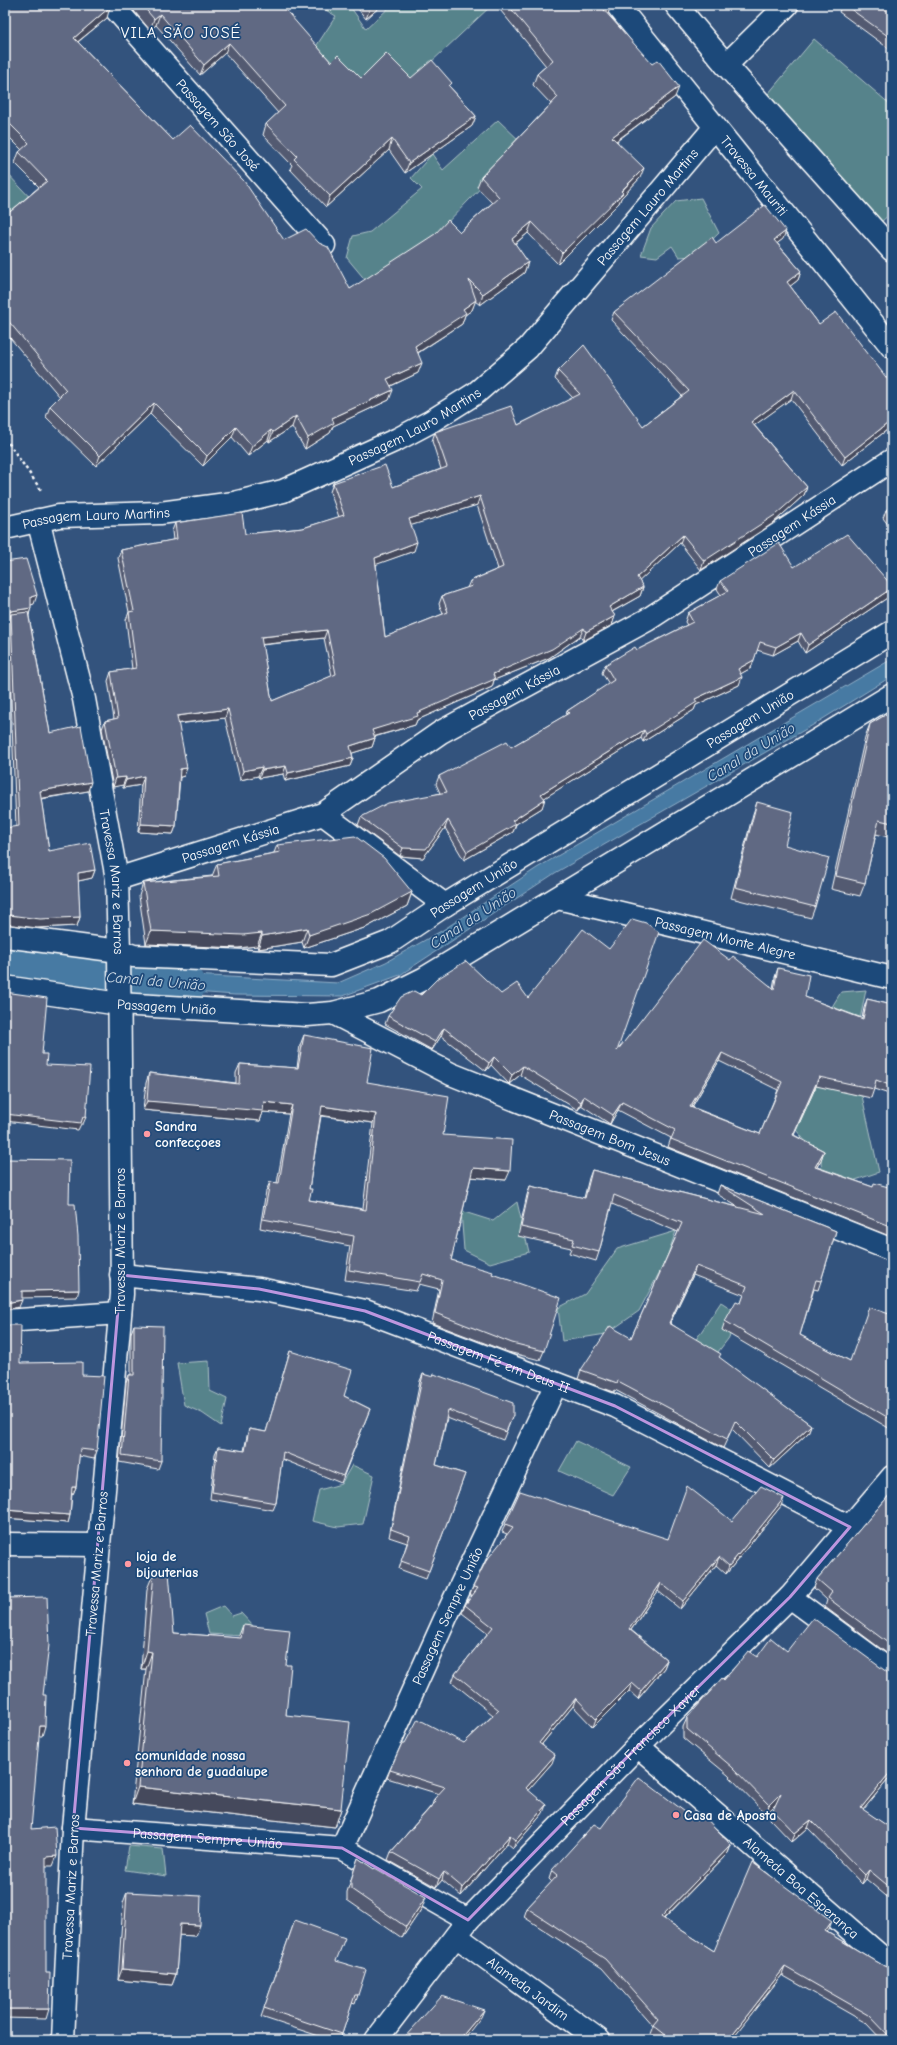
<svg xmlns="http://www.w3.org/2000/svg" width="897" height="2045" font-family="'Comic Neue',sans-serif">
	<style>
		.green { fill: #57838b; stroke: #abc1c5 }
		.water { fill: #467aa3; stroke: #90afc8 }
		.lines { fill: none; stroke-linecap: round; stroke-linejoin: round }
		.canal { stroke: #467aa3; stroke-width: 36 }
		.street-casing { stroke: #fff; stroke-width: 25 }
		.secondary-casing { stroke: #fff; stroke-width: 25 }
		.path { stroke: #fff; stroke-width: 2.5; stroke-dasharray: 3 3; stroke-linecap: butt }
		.street { stroke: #1f4a7a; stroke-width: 22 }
		.secondary { stroke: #1f4a7a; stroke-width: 22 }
		.wall { fill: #535a71; stroke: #fff; fill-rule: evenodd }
		.shaded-wall { fill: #444a5c; stroke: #fff }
		.building { fill: #616983; stroke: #fff; fill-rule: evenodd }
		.marked { fill: none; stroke: #bd96df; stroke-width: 3; stroke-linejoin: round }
		.poi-dot { fill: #ff9aa2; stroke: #1f4a7a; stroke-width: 1.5 }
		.labels { text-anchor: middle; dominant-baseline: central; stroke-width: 3.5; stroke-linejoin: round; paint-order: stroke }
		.street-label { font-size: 14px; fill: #fff; stroke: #1f4a7a }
		.poi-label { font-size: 14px; font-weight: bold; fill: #fff; stroke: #1f4a7a; text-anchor: start }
		.water-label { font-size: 15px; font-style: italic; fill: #d1dee8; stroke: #1f4a7a }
		.quarter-label { font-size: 16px; letter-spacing: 1px; fill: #fff; stroke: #1f4a7a }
	</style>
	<rect width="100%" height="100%" fill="#33537d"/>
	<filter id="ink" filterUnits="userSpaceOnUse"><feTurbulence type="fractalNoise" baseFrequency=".025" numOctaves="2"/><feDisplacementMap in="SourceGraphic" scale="8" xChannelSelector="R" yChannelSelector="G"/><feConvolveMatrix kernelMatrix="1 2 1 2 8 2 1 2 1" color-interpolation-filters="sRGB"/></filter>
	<g filter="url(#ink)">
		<path class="green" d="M317 5H349L366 29 392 5H492L412 80 355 87 311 54 336 16Z
			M814 39 892 106V212L880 223 768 94Z
			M498 120 523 144 442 228 424 251 367 282 347 258 353 236 370 232 422 189 411 178 432 154 443 170Z
			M5 171 36 204 5 222Z
			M701 198 719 233 695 256 679 257 672 246 657 257 641 255 651 228 676 201Z
			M5 643 17 681 5 682Z
			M866 990 845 1092 862 1096 879 1172 841 1185 823 1202 821 1160 796 1130 820 1077 827 1015 841 992Z
			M517 1202 529 1252 490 1263 464 1250 461 1211 493 1221Z
			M676 1231 666 1260 639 1311 606 1334 562 1341 558 1308 585 1294 617 1249Z
			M721 1302 741 1315 728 1339 711 1361 691 1347Z
			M209 1361 210 1391 227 1399 221 1426 202 1413 184 1405 177 1363Z
			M576 1441 631 1467 613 1495 559 1471Z
			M352 1465 374 1475 363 1524 338 1527 312 1521 319 1490 341 1484Z
			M223 1606 232 1616 241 1613 254 1627 244 1636 209 1634 204 1614Z
			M129 1846 163 1849 166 1876 125 1870Z"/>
		<path class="water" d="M892 659V676L813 725 555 873 400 975 343 996 235 995 140 988 137 972 338 983 386 962 443 930 537 868Z
			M5 952 99 963 95 986 5 973Z"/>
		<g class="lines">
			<path class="canal" d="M5 962 150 983 188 985"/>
			<g class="street-casing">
				<g id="street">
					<path id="s1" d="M112 5 324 245"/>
					<path d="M726 65 787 5"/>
					<path id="s2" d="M38 520 84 699 117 879 119 951 122 1294 73 1828 63 2040"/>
					<path id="s3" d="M5 528 59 516 160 513 234 503 283 491 398 439 430 422 476 393 528 348 715 127"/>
					<path d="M323 814 445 905"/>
					<path id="s4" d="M117 879 323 814 441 732 647 620 892 460"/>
					<path id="s5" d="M558 898 892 978"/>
					<path id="s6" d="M5 936 119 951 134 956 331 965 390 942 445 905 892 632"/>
					<path id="s7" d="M5 987 119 1004 307 1015 333 1013 379 1001 425 978 892 695"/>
					<path id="s8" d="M333 1013 451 1074 892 1250"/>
					<path id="s9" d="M121 1275 259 1289 365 1311 615 1406 850 1527"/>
					<path d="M5 1321 120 1313"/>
					<path d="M5 1544 98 1545"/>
					<path d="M790 1597 892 1672"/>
					<path id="s10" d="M638 1746 892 1966"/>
					<path id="s11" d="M73 1828 342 1848 468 1920"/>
					<path id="s12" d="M342 1848 446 1617 556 1384"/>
					<path id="s13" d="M456 1936 599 2040"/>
					<path id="s14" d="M376 2040 468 1920 638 1746 790 1597 892 1477"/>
				</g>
			</g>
			<g class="secondary-casing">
				<g id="secondary">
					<path id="s15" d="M617 5 892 347"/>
					<path d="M676 5 726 65 892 250"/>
				</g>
			</g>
			<path class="path" d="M5 438 41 490"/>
			<use href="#street" class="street"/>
			<use href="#secondary" class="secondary"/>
		</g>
		<path class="wall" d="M5 5 107 18 78 42 173 140 284 240 350 289 460 232 492 203 477 187 481 177 551 104 533 85 537 74 546 66 496 5H611L607 14 675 97 617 141 640 178 621 198 619 203 558 264 528 233 515 244 528 262 524 273 480 305 475 301 472 310 465 315 462 324 418 353V373L391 386 389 400 333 426 330 433 305 449 292 427 269 442 268 440 248 456 232 437 203 466 150 414 96 466 46 417 50 406 60 397 5 332V216L39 187 15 163 19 152 22 150 5 133Z
			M129 5H294L286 12 331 62 361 78H411L450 87 476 116 472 126 405 173 389 150 326 207 290 169 292 165 263 135 266 124 278 113 225 53 200 75 156 25 150 30Z
			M355 5H382L366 19Z
			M842 5H892V51L839 12Z
			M783 239 777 243 801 271 798 280 790 286 819 324 892 385V426L842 465 791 399 754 425 807 487 804 495 772 524 701 570 680 543 639 581 643 587 640 596 612 612 615 616 612 625 583 641 580 636 549 658 494 680 492 687 417 720 415 725 374 737 375 738 372 747 352 753 353 758 350 766 285 781 283 774 259 778 258 776 240 780 225 718 178 724 184 776 180 777 176 826 173 834 138 832 141 785 123 788V785L113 787 102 729 105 721 114 719 108 681 111 672 132 669 126 620 129 612 118 558 121 550 173 540 172 531 175 523 245 534 303 528 339 517 330 492 333 483 393 487 441 469 432 441 435 432 518 425 573 398 555 379 558 371 643 426 682 396 611 320 614 312 716 243ZM477 505 498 569 470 581 467 588 442 596 439 604 443 614 385 637 376 564 414 551 411 525ZM324 638 332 676 272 701 262 645Z
			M892 505V530L883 518 886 510Z
			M5 562 34 604H31L29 616 50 733 88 791 41 799 49 851 95 870 92 878 78 881 80 917 77 926 37 928 6 924 16 826 8 622 9 620H5Z
			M794 567 892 586V591L890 596 805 653 798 641 773 655 757 650 751 668 740 674 739 685 696 705 694 710 643 742 641 738 544 798 542 808 516 824 513 832 464 860 445 828 423 858 400 856 358 825 361 817 440 793 436 784 439 776 511 747 566 715 567 711 609 684 602 673 605 665 637 650 687 625 685 622 688 613 721 595 717 589 720 581Z
			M892 711V838L876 834 865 883 860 896 831 889 865 737 870 724Z
			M757 802 785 845 815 907 811 918 731 898 753 814Z
			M277 845 412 892 407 906 367 927 304 948 302 942 258 949 257 946 238 948 146 944 139 896 143 883 212 876 217 864 274 853Z
			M730 960 773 988 775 977 778 968 805 997 862 1018 864 1008 867 999 892 1005V1095L874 1089 871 1098 816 1086 794 1135 824 1151 821 1160 817 1167 873 1187 892 1188V1237L668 1147 671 1138 618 1110 610 1124 581 1105 578 1110 520 1075 509 1084 491 1065 486 1071 441 1036 432 1050 385 1024 388 1016 421 995 501 994 528 998 617 1051ZM719 1061 778 1090 760 1134 692 1107Z
			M304 1035 367 1082 506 1180 471 1177 451 1260 492 1274 544 1351 540 1360 508 1352 432 1323 439 1289 419 1284 416 1291 345 1280 350 1246 260 1228 266 1191 270 1182 277 1183 289 1114 263 1112 260 1121 143 1110 146 1083 149 1073 236 1083V1073L240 1064 297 1068 300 1045ZM321 1116 373 1123 363 1209 309 1200V1189Z
			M592 1170 738 1207 717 1194 720 1185 836 1231 821 1281 818 1290 814 1289 800 1335 850 1361 892 1315V1430L722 1330 725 1321 741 1303 744 1295 693 1275 670 1323 719 1358 811 1425 808 1433 770 1468 732 1429 723 1448 615 1390 614 1392 578 1379 581 1370 631 1338 678 1232 612 1204 599 1252 596 1261 569 1253 571 1248 518 1236 527 1195 530 1186 584 1198 589 1178Z
			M5 1325 20 1363 82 1375 97 1451 94 1459 79 1456 76 1487 73 1494H72L70 1515 68 1523 5 1518Z
			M134 1325 161 1461 158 1469 119 1462 126 1383 129 1375H131V1333Z
			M290 1351 344 1396 370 1409 341 1483 282 1459 276 1503 273 1510 210 1499 215 1454 218 1447 244 1451 247 1436 249 1429 266 1432Z
			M423 1374 513 1415 503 1440 447 1418 436 1465 465 1474 426 1579 399 1569 407 1543 389 1537 420 1381Z
			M892 1492V1657L825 1607 827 1600 814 1588 817 1579Z
			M781 1506 726 1574 716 1565 680 1609 658 1591 631 1630 667 1660 664 1668 638 1699 629 1691 593 1727 573 1706 542 1744 552 1763 528 1790 543 1813 513 1848 507 1843 461 1896 442 1880 436 1887 388 1860 391 1852 432 1805 434 1799 439 1794 387 1778 390 1770 405 1743H464L493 1715 452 1682 455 1674 488 1633 462 1613 465 1605 472 1595H470L473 1587 507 1534 502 1532 505 1524 668 1539 732 1521Z
			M154 1572 174 1633 238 1638 243 1625 286 1665V1715L341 1809 335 1827 132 1804 146 1669H141L147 1589Z
			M787 1651 889 1681 892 1684V1775L863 1810 892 1829V1901L866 1879 862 1884 808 1828 792 1842 770 1819 777 1803 766 1814 728 1775 683 1738V1727L687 1718 724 1680 757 1657Z
			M697 1821 731 1845 728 1853 664 1919 714 1951 829 1929 827 1932 884 1966 892 1969V2040H882L866 2023 782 1975 733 2037 737 2040H658L650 2034 653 2026 602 1968 524 1917 527 1908 552 1882 549 1879 552 1870 601 1828Z
			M358 1858 374 1869 422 1908 402 1938 347 1900V1892Z
			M127 1892 196 1936 179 1935 176 1974 172 1985 118 1980 123 1903Z
			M295 1920 336 1961 358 1995 355 2004 352 2003 340 2040H331L261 2017Z"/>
		<path class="shaded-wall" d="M286 5H294L279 18 283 7Z
			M374 5H382L366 19 370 8Z
			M609 5H611L608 14 600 20 604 10Z
			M110 7 107 18 70 48 74 38Z
			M160 14 156 25 150 30 154 19Z
			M229 43 225 53 200 75 204 65Z
			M679 87 675 97 608 147 612 137Z
			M476 116 472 126 405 173 409 163Z
			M392 139 389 150 326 207 330 196Z
			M644 168 640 178 621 198 619 203 558 264 562 253Z
			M532 222 528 233 508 249 512 239Z
			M786 231 783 239 771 248 774 240Z
			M528 262 524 273 480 305 483 294Z
			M801 271 798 280 784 291 787 282Z
			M476 300 472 310 465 315 462 324 411 357 415 346 463 309Z
			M422 363 418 373 384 389 387 379Z
			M393 390 389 400 333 426 330 433 305 449 308 438 332 418Z
			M794 390 791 399 748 430 751 422Z
			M154 403 150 414 96 466 100 456Z
			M296 416 292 427 269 442 273 432Z
			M892 420V426L842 465 845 457Z
			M236 427 232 437 203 466 207 456Z
			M271 430 268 440 248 456 252 446Z
			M807 487 804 495 772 524 701 570 704 561Z
			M480 496 477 505 406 527 409 519Z
			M683 535 680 543 634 586 637 577Z
			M417 542 414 551 372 566 375 558Z
			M643 587 640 596 606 615 609 607Z
			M892 588V591L890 596 805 653 808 645Z
			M37 595 34 604 28 606 31 597Z
			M31 608 28 617 11 614 9 620H5V612Z
			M615 616 612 625 583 641 586 632Z
			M584 628 580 636 549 658 494 680 492 687 417 720 415 725 369 738 372 730 417 713Z
			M327 630 324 638 258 645 261 637Z
			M801 633 798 641 773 655 776 647Z
			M754 660 751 668 735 677 738 669Z
			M742 677 739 685 696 705 694 710 643 742 646 734 695 699Z
			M228 709 225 718 174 724 177 716Z
			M644 730 641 738 538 802 541 794Z
			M375 738 372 747 346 755 350 746Z
			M353 758 350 766 285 781 288 773Z
			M286 766 283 774 259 778 262 770Z
			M262 767 258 776 240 780 243 771Z
			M187 768 184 776 177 778 180 769Z
			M144 776 141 785 123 788 126 780Z
			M126 777 123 785 113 787 116 778Z
			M91 782 88 791 37 799 40 791Z
			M545 799 542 808 516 824 513 832 464 860 467 852 512 821Z
			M448 820 445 828 423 858 400 856 403 848Z
			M141 824 176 826 173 834 138 832Z
			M95 870 92 878 74 882 78 873Z
			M412 892 407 906 367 927 304 948 309 935Z
			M9 915 80 917 77 926 37 928 5 924V916Z
			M307 928 302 942 258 949 262 936Z
			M151 931 262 933 257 946 238 948 146 944Z
			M444 1028 441 1036 432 1050 435 1042Z
			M722 1053 719 1061 687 1115 690 1107Z
			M494 1057 491 1065 486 1071 489 1063Z
			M523 1066 520 1075 509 1084 512 1075Z
			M819 1077 816 1086 790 1143 793 1135Z
			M584 1096 581 1105 578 1110 581 1102Z
			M147 1101 264 1102 292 1105 289 1114 263 1112 260 1121 143 1110Z
			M622 1102 618 1110 610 1124 613 1115Z
			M322 1106 376 1114 373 1123 319 1115Z
			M5 1114 83 1117H86L83 1124H81L78 1130 5 1121Z
			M824 1151 821 1160 812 1175 815 1167Z
			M473 1168 510 1171 506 1180 470 1177Z
			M696 1266 693 1275 666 1331 669 1323Z
			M79 1290 77 1297 20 1298 22 1291Z
			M22 1300 19 1307 5 1310V1303Z
			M811 1425 808 1433 770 1468 774 1460Z
			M72 1487H76L73 1494H69Z
			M784 1498 781 1506 726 1574 729 1566Z
			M5 1510 70 1515 68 1523 5 1518Z
			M719 1557 716 1565 680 1609 683 1601Z
			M661 1583 658 1591 626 1637 629 1629Z
			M147 1651 152 1652 146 1669H141Z
			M667 1660 664 1668 638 1699 641 1691Z
			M632 1683 629 1691 593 1727 596 1719Z
			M576 1698 573 1706 537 1750 539 1743Z
			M40 1726H45L42 1736H37Z
			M555 1755 552 1763 523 1796 526 1788Z
			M892 1770V1775L857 1817 861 1808Z
			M138 1787 341 1809 335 1827 132 1804Z
			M781 1793 778 1802 766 1814 769 1805Z
			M546 1805 543 1813 513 1848 516 1840Z
			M811 1820 808 1828 792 1842 795 1833Z
			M510 1835 507 1843 461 1896 463 1888Z
			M731 1845 728 1853 657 1925 661 1917Z
			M57 1856 53 1866H43L46 1857Z
			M869 1870 866 1879 862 1884 865 1875Z
			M444 1872 442 1880 436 1887 439 1879Z
			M426 1897 422 1908 402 1938 406 1927Z
			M832 1921 829 1929 822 1939 825 1931Z
			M180 1924 200 1925 196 1936 176 1935Z
			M785 1967 782 1975 731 2040V2036Z
			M122 1969 176 1974 172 1985 118 1980Z
			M5 2009H49L46 2019 5 2018Z
			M484 2010 481 2017 463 2040H459Z"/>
		<path class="building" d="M5 5H109L110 7 74 38 173 140 190 125 244 181 284 240 306 229 319 243 328 247 350 289 435 234 448 220 460 232 499 197 481 177 558 97 537 74 553 60 508 5H609L604 10 652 64 658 60 679 87 612 137 644 168 621 191 623 193 562 253 532 222 512 239 528 262 483 294 469 280 476 300 463 309 466 313 415 346 422 363 387 379 393 390 332 418 334 423 308 438 296 416 273 432 271 430 252 446 236 427 207 456 154 403 100 456 50 406 66 390 5 317V216L47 181 19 152 29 143 5 119Z
			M142 5H286L283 7 331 62 338 55 361 78 386 53 411 78 432 60 452 83 449 86 476 116 409 163 392 139 330 196 294 159 297 156 266 124 285 106 229 43 204 65 160 14 154 19Z
			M367 5H374L370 8Z
			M845 5H892V39Z
			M765 205 786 231 774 240 801 271 787 282 819 324 836 312 892 385V420L845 457 794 390 751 422 807 487 775 515 704 561 683 535 637 577 643 587 609 607 615 616 586 632 584 628 552 649 493 674 495 679 417 713 418 716 372 730 375 738 350 746 353 758 288 773 286 766 262 770V767L243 771 228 709 177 716 187 768 180 769 176 826 141 824 144 776 126 780V777L116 778 105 721 118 718 111 672 136 668 129 612 134 611 121 550 177 539 175 523 242 513 245 534 303 528 344 515 333 483 385 465 393 487 447 467 435 432 511 406 518 425 580 394 558 371 584 345 643 426 689 391 614 312 712 237 716 243ZM480 496 503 567 470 581 472 586 442 596 448 612 385 637 375 558 417 542 409 519ZM327 630 336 674 272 701 261 637Z
			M892 505V518L886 510Z
			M847 534 892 586V588L808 645 801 633 776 647 760 642 754 660 738 669 742 677 695 699 697 702 646 734 644 730 541 794 545 799 512 821 516 824 467 852 448 820 426 849 403 848 361 817 388 803 447 792 439 776 507 741 511 747 569 713 567 711 614 680 605 665 635 647 637 650 693 622 688 613 728 591 720 581 779 543 794 567Z
			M26 559 37 595 31 597V608L5 612V562Z
			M28 612 50 733 81 726 91 782 40 791 49 851 90 843 95 870 78 873 80 917 40 919 9 915 5 916V828L19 826 11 614Z
			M892 711V823L879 820 865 883 836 876 870 724Z
			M757 802 793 812 785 845 829 858 815 907 735 887Z
			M355 836 384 858 412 892 371 914 309 935 307 928 262 936V933L243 935 151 931 143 883 219 876 217 864 280 852 277 845Z
			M632 919 646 923 659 932 617 1051 703 940 730 960 733 956 774 989 778 968 809 975 805 997 863 1019 867 999 892 1005V1086L876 1080 874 1089 819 1077 793 1135 824 1151 815 1167 873 1187 874 1183 892 1188V1227L671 1139 675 1130 622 1102 613 1115 584 1096 581 1102 523 1066 512 1075 494 1057 489 1063 444 1028 435 1042 388 1016 401 997 414 991 421 995 437 979 466 961 501 994 517 983 528 998 583 929 609 949ZM722 1053 782 1082 760 1134 690 1107Z
			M5 992 47 998 42 1054H47L46 1065 90 1067 86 1117H83L81 1123 5 1114Z
			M304 1035 373 1048 367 1082 449 1096 443 1135 512 1140 510 1171 473 1168 451 1260 493 1272 492 1274 561 1298 544 1351 512 1343 435 1313 442 1280 423 1274 420 1282 349 1270 354 1236 263 1219 270 1182 279 1183 292 1105 264 1102 263 1111 147 1101 149 1073 239 1084 240 1064 298 1068ZM322 1106 376 1114 366 1210 309 1200 312 1189H309Z
			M5 1159 70 1160 69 1204H75L78 1236 79 1290 22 1291V1300L5 1303Z
			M592 1170 765 1214 720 1185 836 1231 821 1281 816 1280 800 1335 850 1361 869 1307 892 1315V1420L725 1321 736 1301 741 1303 747 1286 696 1266 669 1323 721 1354 719 1357 811 1425 774 1460 735 1421 727 1439 618 1381 617 1383 581 1370 610 1326 631 1338 682 1223 614 1195 599 1252 572 1245 574 1239 521 1227 530 1186 585 1198Z
			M5 1325H21L20 1363 82 1362V1375L104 1376 97 1451 80 1449 76 1487H72L70 1515 5 1510Z
			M134 1325 163 1326 161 1461 122 1455 129 1375H134Z
			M290 1351 352 1370 344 1396 370 1409 343 1476 283 1452 276 1503 212 1492 218 1447 245 1451 249 1429 266 1432Z
			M423 1374 433 1377 434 1374 513 1403V1415L506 1432 448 1410 436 1465 465 1474 429 1571 401 1561 410 1536 391 1529Z
			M687 1486 732 1521 761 1486 784 1498 729 1566 719 1557 683 1601 661 1583 629 1629 667 1660 641 1691 632 1683 596 1719 576 1698 539 1743 555 1755 526 1788 546 1805 516 1840 510 1835 463 1888 444 1872 439 1879 391 1852 436 1801 434 1799 445 1787 390 1770 402 1743H405L418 1719 464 1743 499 1710 455 1674 493 1627 465 1605 478 1588 473 1587 486 1561 513 1527 505 1524 520 1491 668 1539Z
			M892 1492V1646L828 1598 832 1592 817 1579Z
			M154 1572H169L174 1633 241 1638 243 1625 290 1630 286 1665H291L286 1715 350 1722 341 1809 138 1787 152 1652 147 1651Z
			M47 1597 49 1645 43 1695H46L45 1726H40L31 1829 55 1827 57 1856 46 1857V1973H50L49 2009H5V1598Z
			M813 1618 891 1675 888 1680 892 1684V1770L861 1808 892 1829V1889L869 1870 865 1875 811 1820 795 1833 773 1810 781 1793 769 1805 732 1767 687 1729V1718L722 1678 724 1680 748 1651 757 1657 771 1638 787 1651Z
			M639 1777 697 1821 703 1815 731 1845 661 1917 714 1951 752 1862 832 1921 825 1931 884 1966 892 1969V2039L869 2015 785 1967 731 2036 737 2040H672L653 2025 658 2019 605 1959 527 1908 558 1875 552 1870 594 1824 601 1828Z
			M358 1858 374 1869 375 1868 426 1897 406 1927 351 1889V1880Z
			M127 1892 201 1896 200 1925 180 1924 176 1974 122 1969Z
			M295 1920 345 1938 336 1961 366 1970 358 1995H355L342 2034 264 2008Z
			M442 1996 484 2010 459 2040H402Z"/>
	</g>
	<path class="marked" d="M121 1275 259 1289 365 1311 615 1406 850 1527 790 1597 638 1746 468 1920 342 1848 73 1828Z"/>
	<g class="poi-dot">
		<circle cx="147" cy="1134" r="4"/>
		<circle cx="128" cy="1564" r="4"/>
		<circle cx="127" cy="1763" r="4"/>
		<circle cx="676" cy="1815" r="4"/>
	</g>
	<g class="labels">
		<g class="street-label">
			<text stroke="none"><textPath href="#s1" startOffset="160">Passagem São José</textPath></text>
			<text stroke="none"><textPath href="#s15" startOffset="219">Travessa Mauriti</textPath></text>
			<text stroke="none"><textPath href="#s3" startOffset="752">Passagem Lauro Martins</textPath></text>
			<text stroke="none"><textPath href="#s3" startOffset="428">Passagem Lauro Martins</textPath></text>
			<text stroke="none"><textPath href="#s3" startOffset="92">Passagem Lauro Martins</textPath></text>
			<text stroke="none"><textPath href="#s4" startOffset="767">Passagem Kássia</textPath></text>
			<text stroke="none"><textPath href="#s4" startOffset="443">Passagem Kássia</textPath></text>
			<text stroke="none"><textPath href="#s6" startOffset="815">Passagem União</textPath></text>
			<text stroke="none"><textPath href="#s4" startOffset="119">Passagem Kássia</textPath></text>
			<text stroke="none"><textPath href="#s2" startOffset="370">Travessa Mariz e Barros</textPath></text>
			<text stroke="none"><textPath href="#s6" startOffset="491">Passagem União</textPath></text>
			<text stroke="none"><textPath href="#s5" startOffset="172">Passagem Monte Alegre</textPath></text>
			<text stroke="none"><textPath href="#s7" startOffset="163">Passagem União</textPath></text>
			<text stroke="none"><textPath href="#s8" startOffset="304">Passagem Bom Jesus</textPath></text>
			<text transform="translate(120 1241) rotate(-90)">Travessa Mariz e Barros</text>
			<text stroke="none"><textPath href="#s9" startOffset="390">Passagem Fé em Deus II</textPath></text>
			<text transform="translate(97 1564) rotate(-85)">Travessa Mariz e Barros</text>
			<text stroke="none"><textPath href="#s12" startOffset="255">Passagem Sempre União</textPath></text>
			<text stroke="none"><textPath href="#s14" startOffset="383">Passagem São Francisco Xavier</textPath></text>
			<text stroke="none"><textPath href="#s11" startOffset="135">Passagem Sempre União</textPath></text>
			<text transform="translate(71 1887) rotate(-87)">Travessa Mariz e Barros</text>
			<text stroke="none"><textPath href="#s10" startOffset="216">Alameda Boa Esperança</textPath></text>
			<text stroke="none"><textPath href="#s13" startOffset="89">Alameda Jardim</textPath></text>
		</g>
		<g class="poi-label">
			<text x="155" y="1126">Sandra<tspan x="155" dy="16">confecçoes</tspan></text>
			<text x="136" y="1556">loja de<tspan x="136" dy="16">bijouterias</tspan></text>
			<text x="135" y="1755">comunidade nossa<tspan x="135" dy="16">senhora de guadalupe</tspan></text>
			<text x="684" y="1815">Casa de Aposta</text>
		</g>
		<g class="water-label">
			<text transform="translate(751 752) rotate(-31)">Canal da União</text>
			<text transform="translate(473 918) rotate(-33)">Canal da União</text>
			<text transform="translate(156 981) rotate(5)">Canal da União</text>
		</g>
		<g class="quarter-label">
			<text x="181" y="33">VILA SÃO JOSÉ</text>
		</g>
	</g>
	<rect width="897" height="2045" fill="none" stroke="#1f4a7a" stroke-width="20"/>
	<rect x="10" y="10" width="877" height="2025" fill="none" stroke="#fff" stroke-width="1.5" filter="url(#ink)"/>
</svg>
